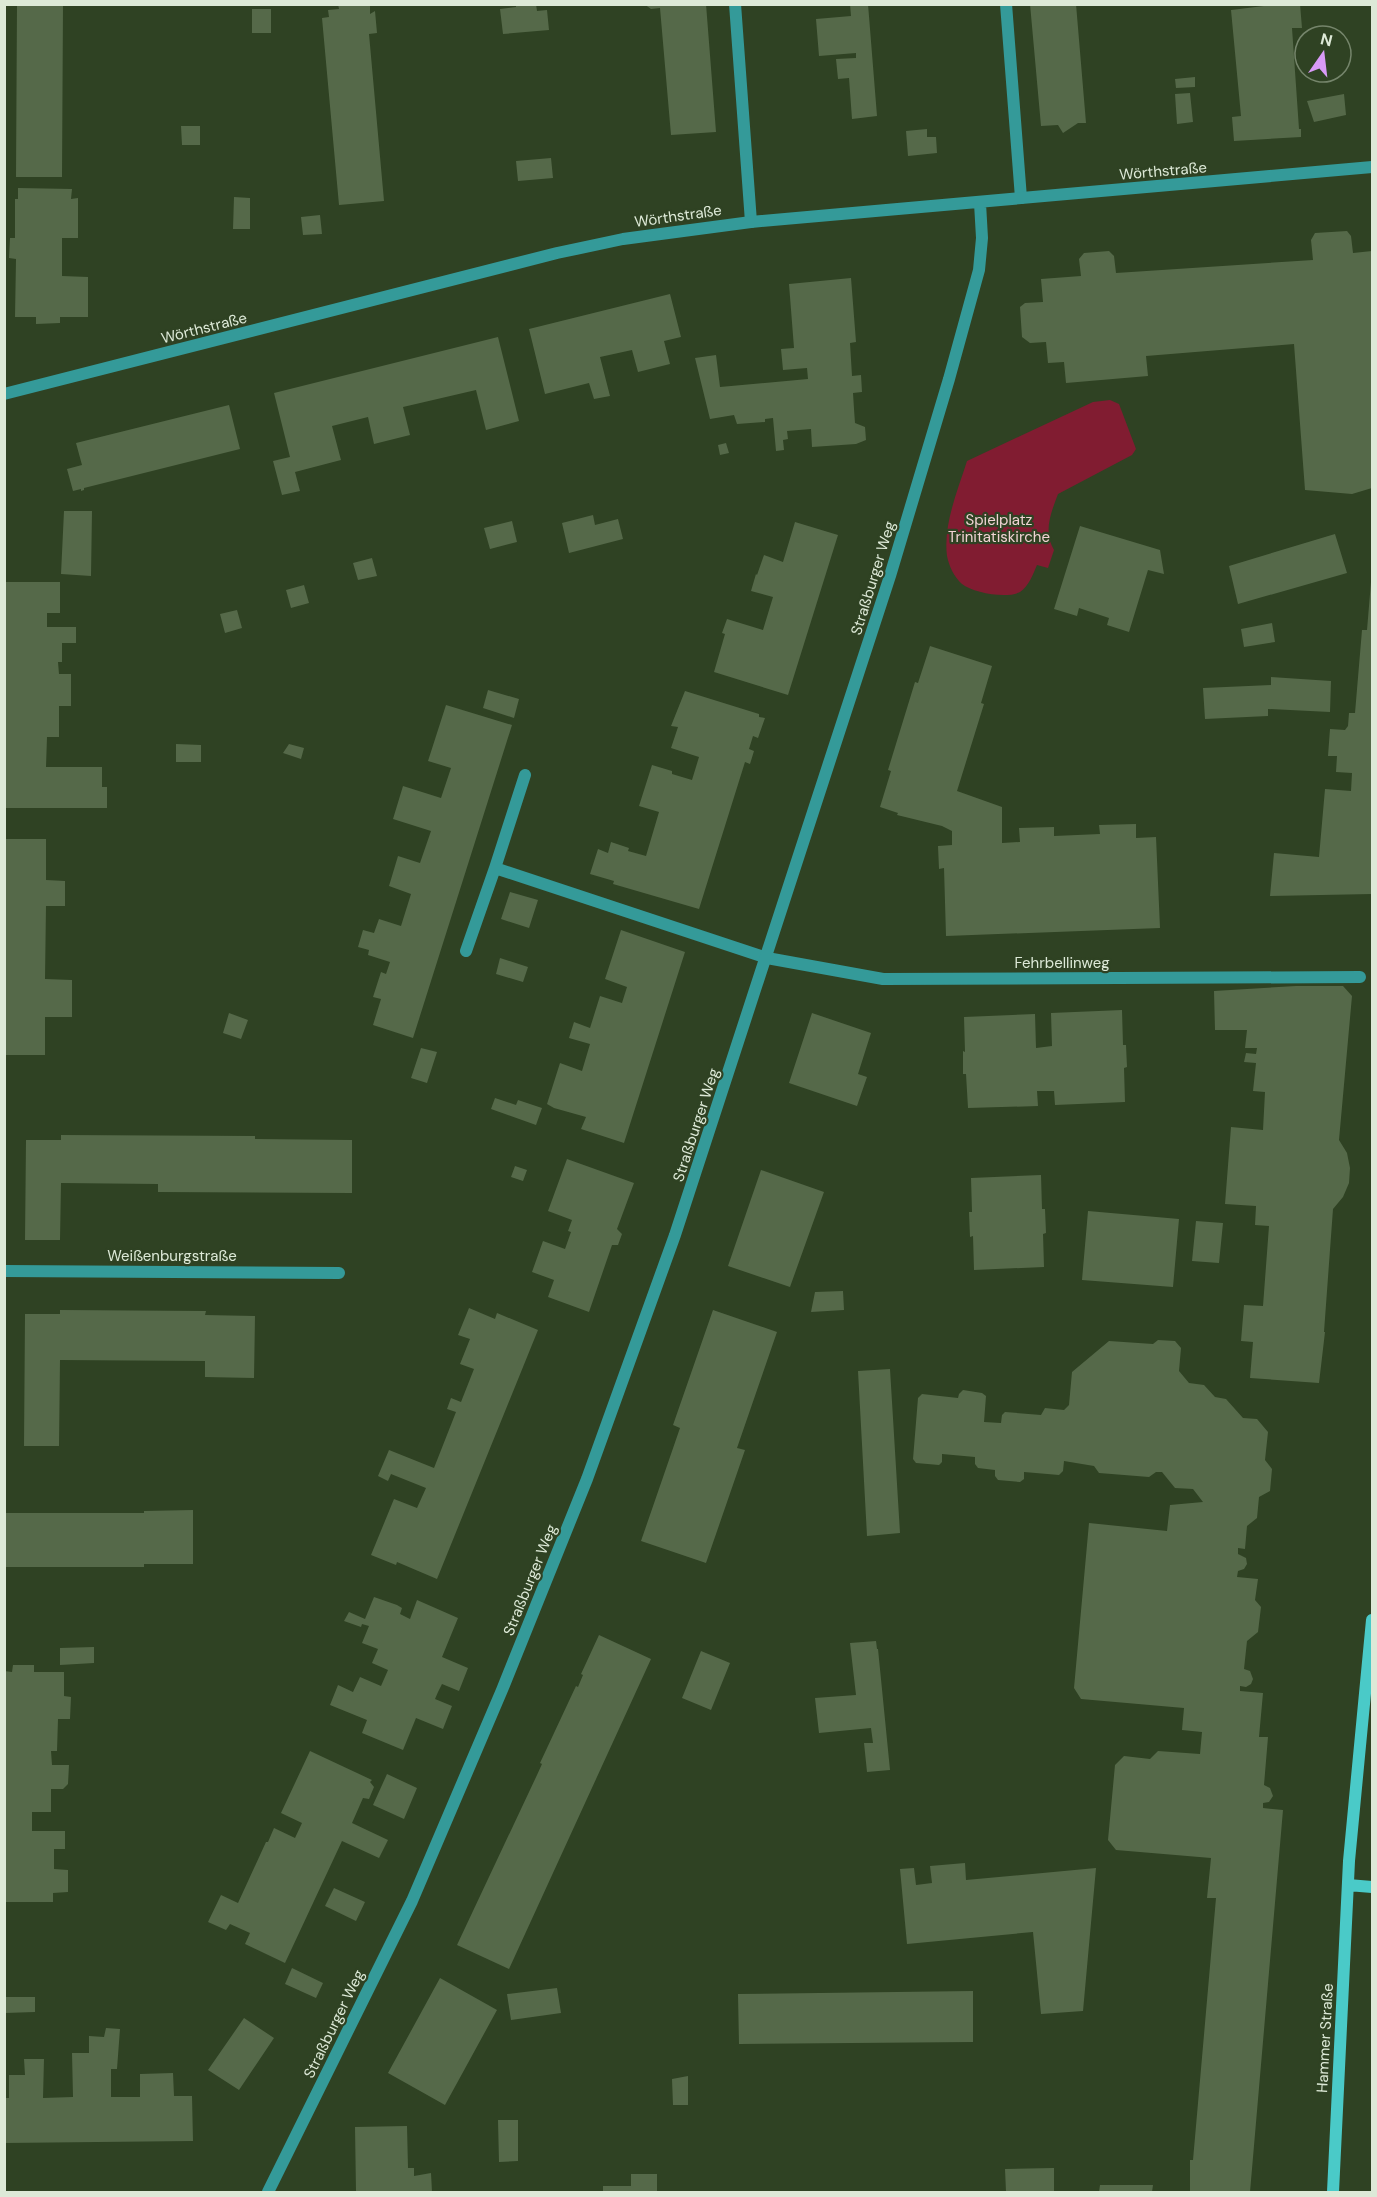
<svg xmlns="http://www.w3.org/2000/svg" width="1377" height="2197" font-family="'DM Sans',sans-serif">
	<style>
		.green { fill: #811c31 }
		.building { fill: #556949 }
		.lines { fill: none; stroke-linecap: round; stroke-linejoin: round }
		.service { stroke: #349a99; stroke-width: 12 }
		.minor { stroke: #349a99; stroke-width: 12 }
		.secondary { stroke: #4acac8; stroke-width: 12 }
		.labels { text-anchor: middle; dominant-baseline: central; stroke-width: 4.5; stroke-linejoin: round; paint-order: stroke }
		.street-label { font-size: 15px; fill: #dde9d7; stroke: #2f4223 }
		.park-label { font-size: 15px; fill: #f1d3d4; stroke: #2f4223 }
	</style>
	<rect width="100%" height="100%" fill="#2f4223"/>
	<path class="green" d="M1110 400 1119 404 1136 449 1132 455 1058 494C1051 513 1043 531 1054 550L1048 568 1037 565C1033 574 1029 586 1020 592 1007 599 973 593 962 584 954 577 949 566 947 556 943 524 958 490 967 461L1093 402Z"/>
	<path class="building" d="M17 4 63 5 62 177H16Z
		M338 4H370V14L375 11 377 33 369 34 384 201 339 205 322 18 329 17 328 10 339 9Z
		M516 4H536L537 11 547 10 549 30 503 34 500 9 516 7Z
		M644 4H706L716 132 671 135 660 8 651 9Z
		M850 4H868L877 116 852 119 849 78 838 79 836 59 856 58V53L819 56 816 19 851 16Z
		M1030 4H1076L1086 123H1078L1063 133 1058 125 1041 126Z
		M1281 4H1300L1302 28H1292L1299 129H1301V137L1234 141 1232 117 1241 116 1231 10Z
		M252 9H271V33H252Z
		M1195 77V87L1176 88 1175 79Z
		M1190 93 1193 122 1177 124 1175 94Z
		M1344 94 1346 115 1314 122 1307 101Z
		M181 126H200V145H182Z
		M927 129V137H936L937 153 908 156 906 131Z
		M551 158 553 178 518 181 516 161Z
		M18 188 72 189 71 199 78 198V238H62V276L88 277V317H60V323L36 324V317H15L16 259 9 258 10 238H15V199H18Z
		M234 197 250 198V229H233Z
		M320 215 322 234 303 235 301 217Z
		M1347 231 1351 236 1353 253 1372 251V488L1352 494 1305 490 1294 344 1146 356 1148 376 1066 383 1064 362 1048 363 1046 342 1030 343 1022 337 1020 307 1025 303 1043 302 1041 279 1081 276 1079 259 1084 253 1109 251 1114 256 1116 273 1313 260 1311 240 1315 233Z
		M851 278 856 342 850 343 852 376 861 375 862 392 853 393 854 409 855 423 865 427 866 440 856 444 812 447 811 429 787 431 788 439 783 440 784 450 776 451 773 418 765 419V422L737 424 734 415 710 419 695 358 716 355 720 387 808 379 807 368 783 370 781 349 794 348 789 284Z
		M670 294 681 337 664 341 670 364 638 372 632 350 600 357 610 396 594 399 589 383 545 394 529 329Z
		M498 337 519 421 486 430 476 390 403 407 410 435 374 444 368 417 332 426 341 460 295 472 300 491 282 495 273 461 290 457 274 393Z
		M229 405 240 449 84 488V490L81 491V489L73 491 67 469 82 465 76 443Z
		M726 443 729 453 720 455 718 445Z
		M64 511H92L91 576 61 574Z
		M593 515 595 525 618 519 623 539 569 553 562 523Z
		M512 521 517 542 490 549 484 528Z
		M795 522 838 535 788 695 714 672 725 634 722 633 727 619 763 630 773 597 751 591 756 574 757 575 764 555 783 562Z
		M1080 526 1160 550 1164 574 1148 570 1129 632 1107 625 1109 618 1079 608 1077 616 1054 609Z
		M1335 534 1347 573 1238 604 1229 566Z
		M372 558 377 576 358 580 353 563Z
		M4 582H60V613H47V627H76V643H62V662H58L59 674H71V706H59V737H47L46 767H102V787H107V808H4Z
		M1371 582H1372V894L1270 896 1274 853 1319 857 1325 789 1351 791 1352 773 1336 772 1337 756H1328L1330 729 1345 730 1348 726 1349 713H1355L1362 630H1367Z
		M304 585 309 603 291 608 286 590Z
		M237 610 242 628 225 633 220 614Z
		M1272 623 1275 642 1244 647 1241 629Z
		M930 646 992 666 981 703 984 704 957 791 1002 807V843L1020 842 1019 828 1054 827V836L1100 834 1099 825 1136 824V838L1156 837 1160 928 946 936 944 868 939 869 938 846 952 845V831L942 826 897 815 898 813 880 807 891 771 888 770 915 682 918 683Z
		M1271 677 1331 681 1330 712 1268 709V716L1205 719 1203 688 1271 685Z
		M488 690 519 699 514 718 483 708Z
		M685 691 759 714V717L765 718 758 738 753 736 749 749 754 751 750 764 745 762 699 909 613 884 614 881 590 874 598 849 608 853 611 842 629 848 628 851 646 856 659 812 639 806 652 765 672 771V774L692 780 699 757 671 748 678 727 671 726Z
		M446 705 512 725 413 1038 373 1025 381 999 373 997 381 972 386 974 390 962 368 955 369 950 358 947 363 930 374 933 379 919 401 926 411 894 389 886 398 856 420 863 431 831 393 819 403 786 441 798 451 768 428 761Z
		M176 744 201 745V762H176Z
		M289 744 304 748 301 759 283 753Z
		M4 839H46V880L65 881V906H46L45 979 72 980V1017H45V1055H4Z
		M510 892 538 900 529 928 501 919Z
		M621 930 685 952 624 1143 581 1129 586 1117 554 1108 547 1104 560 1063 582 1071 590 1044 569 1038 574 1022 590 1028 600 996 622 1003 627 987 605 979Z
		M500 958 528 967 523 982 496 974Z
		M1296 986H1343L1352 996 1339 1140 1347 1153 1350 1168 1349 1183 1343 1197 1333 1209 1324 1332H1325L1319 1383 1250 1378 1253 1342 1241 1341 1244 1305 1263 1306 1269 1226 1255 1225 1256 1206 1225 1204 1231 1127 1263 1130 1265 1092 1253 1091 1256 1063 1244 1062 1246 1053 1256 1054 1257 1048H1245L1247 1030H1215L1214 991Z
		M1122 1010 1123 1045H1126L1127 1067 1124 1068 1125 1102 1055 1105 1054 1091H1037L1038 1106 968 1108 966 1074H963V1051L965 1052 964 1017 1035 1014 1036 1048 1052 1046 1051 1013Z
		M229 1013 248 1020 241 1039 223 1033Z
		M812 1013 871 1033 858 1074 867 1077 857 1106 789 1083Z
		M421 1048 437 1052 427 1083 411 1078Z
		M495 1098 516 1105 518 1100 542 1108 536 1125 491 1109Z
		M61 1135 255 1136V1139L352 1140V1193L158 1192V1184L61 1183 60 1240H25L26 1140H61Z
		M567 1159 634 1183 617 1229 622 1234 618 1245H612L589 1312 548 1297 554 1280 532 1272 543 1241 565 1249 571 1232 568 1231 572 1220 548 1211Z
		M515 1166 527 1170 523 1181 511 1177Z
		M761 1170 824 1192 790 1287 728 1266Z
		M1041 1175 1042 1209H1045L1046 1233 1043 1234 1044 1267 974 1270 973 1236 970 1237 969 1212H972L971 1178Z
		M1088 1211 1179 1219 1173 1287 1082 1280Z
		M1196 1221 1223 1223 1219 1263 1192 1261Z
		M843 1291 844 1310 811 1312 815 1292Z
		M469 1308 495 1319 497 1313 538 1330 437 1579 397 1562 396 1565 371 1555 394 1499 417 1508 426 1488 391 1474 388 1481 378 1476 389 1450 434 1468 456 1412 447 1409 451 1398 461 1402 474 1369 460 1364 470 1339 458 1335Z
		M60 1310 206 1311 205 1315 255 1316 254 1378 205 1377V1361L60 1360 59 1446H24L25 1314H60Z
		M713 1310 777 1332 737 1448 745 1450 706 1563 641 1541 680 1428 673 1425Z
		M1158 1340 1175 1341 1181 1348 1179 1371 1189 1383 1204 1385 1215 1397 1226 1399 1243 1418 1257 1419 1268 1432 1265 1460 1272 1469 1270 1491 1259 1497 1257 1518 1247 1526 1245 1549 1238 1548V1554L1246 1558 1247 1564 1244 1569 1238 1571 1237 1577 1258 1579 1255 1600 1261 1607 1258 1632 1247 1641 1244 1669 1250 1671 1253 1679 1251 1684 1246 1687 1240 1686V1691L1263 1693 1259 1737H1268L1264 1785 1270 1788 1273 1796 1269 1802 1263 1803V1808L1283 1810 1250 2192H1190V2160H1193L1216 1898H1207L1211 1858 1116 1850 1108 1840 1115 1765 1124 1756 1150 1759 1158 1751 1200 1754 1202 1732 1182 1730 1184 1708 1081 1699 1074 1688 1089 1523 1167 1531 1170 1505 1203 1502 1193 1489 1175 1488 1162 1472H1156L1149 1477 1099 1473 1094 1466 1064 1461 1063 1471 1059 1475 1024 1472V1479L1020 1482 998 1480 995 1476V1470L978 1468 975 1464V1457L942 1454V1462L939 1465 916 1463 913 1459 918 1398 922 1394 958 1398 959 1394 963 1390 982 1393 986 1396 984 1422 1001 1423 1002 1415 1005 1412 1041 1415 1045 1408 1064 1410 1069 1405 1072 1372 1109 1341 1153 1344Z
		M890 1369 900 1533 867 1536 858 1371Z
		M193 1510V1564H144V1567H4V1513H144V1511Z
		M374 1597 397 1605 402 1608 400 1614 410 1619 417 1600 458 1618 442 1657 468 1668 459 1691 442 1684 438 1692 435 1699 452 1706 443 1729 416 1718 403 1750 362 1733 367 1720 330 1705 338 1685 353 1692 360 1677 381 1686 388 1670 372 1663 378 1649 362 1643 369 1626 362 1624 361 1627 344 1621 349 1612 365 1619Z
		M599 1635 651 1659 509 1969 457 1945 537 1775 542 1764 540 1763 576 1686 578 1687 583 1675 581 1674Z
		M876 1641 877 1649H878L890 1770 867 1772 864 1743H873L871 1728 819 1733 815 1698 856 1695 850 1643Z
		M94 1647V1663L60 1665V1648Z
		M701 1651 730 1663 711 1710 682 1698Z
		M13 1665H34V1672H64V1696L71 1697 70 1719H58L57 1751H51L52 1765H69L68 1784 63 1789H51V1812H32V1831H65V1849H54V1869L68 1870V1892L53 1893V1902H4V1671L12 1672Z
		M310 1751 372 1780 370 1782 374 1787 369 1799 363 1798 352 1823 388 1840 379 1858 342 1841 285 1963 245 1944 250 1933 230 1924 226 1930 208 1922 221 1895 238 1903 266 1842H268L274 1828 295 1838 302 1823 281 1813Z
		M387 1774 417 1788 404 1819 373 1805Z
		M965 1863 966 1880 1096 1868 1083 2011 1041 2014 1033 1932 907 1944 900 1869 914 1868 916 1885 932 1883 930 1866Z
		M334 1888 365 1902 356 1921 325 1906Z
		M292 1968 323 1983 316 1998 285 1984Z
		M440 1978 497 2010 445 2105 388 2073Z
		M557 1988 561 2013 511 2020 507 1994Z
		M973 1991V2042L739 2044 738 1994Z
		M5 1997H35V2012L5 2013Z
		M244 2018 274 2038 239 2090 208 2070Z
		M106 2028 120 2029 117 2069H111V2097H140V2074L173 2073 174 2096H192L193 2141 4 2143V2098H9V2075H25L24 2059H44L43 2098 73 2097 72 2053H89V2036L104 2037Z
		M688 2076V2105H673L672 2079Z
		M498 2120H518V2161L499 2162Z
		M407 2126 408 2168H414V2176L431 2173 432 2192H356L355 2127Z
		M1054 2168V2192H1006L1005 2169Z
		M631 2174H657V2192H603V2186H631Z
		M1100 2185H1153L1152 2192H1099Z"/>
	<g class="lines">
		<path class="service" d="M735 4 751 222
			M1006 4 1021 198
			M525 775 495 868 767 958
			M466 951 495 868"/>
		<path class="minor" d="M4 394 557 253 623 239 751 222 1372 167
			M767 958 883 979 1360 977
			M4 1271 339 1273
			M268 2192 412 1901 502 1690 587 1479 675 1235 890 576 949 379 979 270 982 238 980 203"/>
		<path class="secondary" d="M1348 1885 1372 1887
			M1333 2192 1349 1861 1372 1620"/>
	</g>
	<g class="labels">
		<g class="street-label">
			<text transform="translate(1163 171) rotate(-5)">Wörthstraße</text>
			<text transform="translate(678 216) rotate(-8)">Wörthstraße</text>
			<text transform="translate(204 328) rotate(-14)">Wörthstraße</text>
			<text transform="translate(873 578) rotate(-73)">Straßburger Weg</text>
			<text x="1062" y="963">Fehrbellinweg</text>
			<text transform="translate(696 1125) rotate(-72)">Straßburger Weg</text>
			<text x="172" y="1256">Weißenburgstraße</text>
			<text transform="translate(530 1580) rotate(-68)">Straßburger Weg</text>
			<text transform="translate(334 2024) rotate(-64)">Straßburger Weg</text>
			<text transform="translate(1325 2038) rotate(-87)">Hammer Straße</text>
		</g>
		<g class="park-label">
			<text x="999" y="520">Spielplatz<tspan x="999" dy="17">Trinitatiskirche</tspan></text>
		</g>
	</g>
	<rect width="1377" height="2197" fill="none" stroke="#dde9d7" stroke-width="12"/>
	<g transform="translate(1323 54) rotate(14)"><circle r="28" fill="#2f4223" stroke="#75856b" stroke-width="1.5"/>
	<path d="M0-4.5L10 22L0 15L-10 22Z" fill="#d99af7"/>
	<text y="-9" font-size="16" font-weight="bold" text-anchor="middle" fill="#dde9d7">N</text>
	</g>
</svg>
